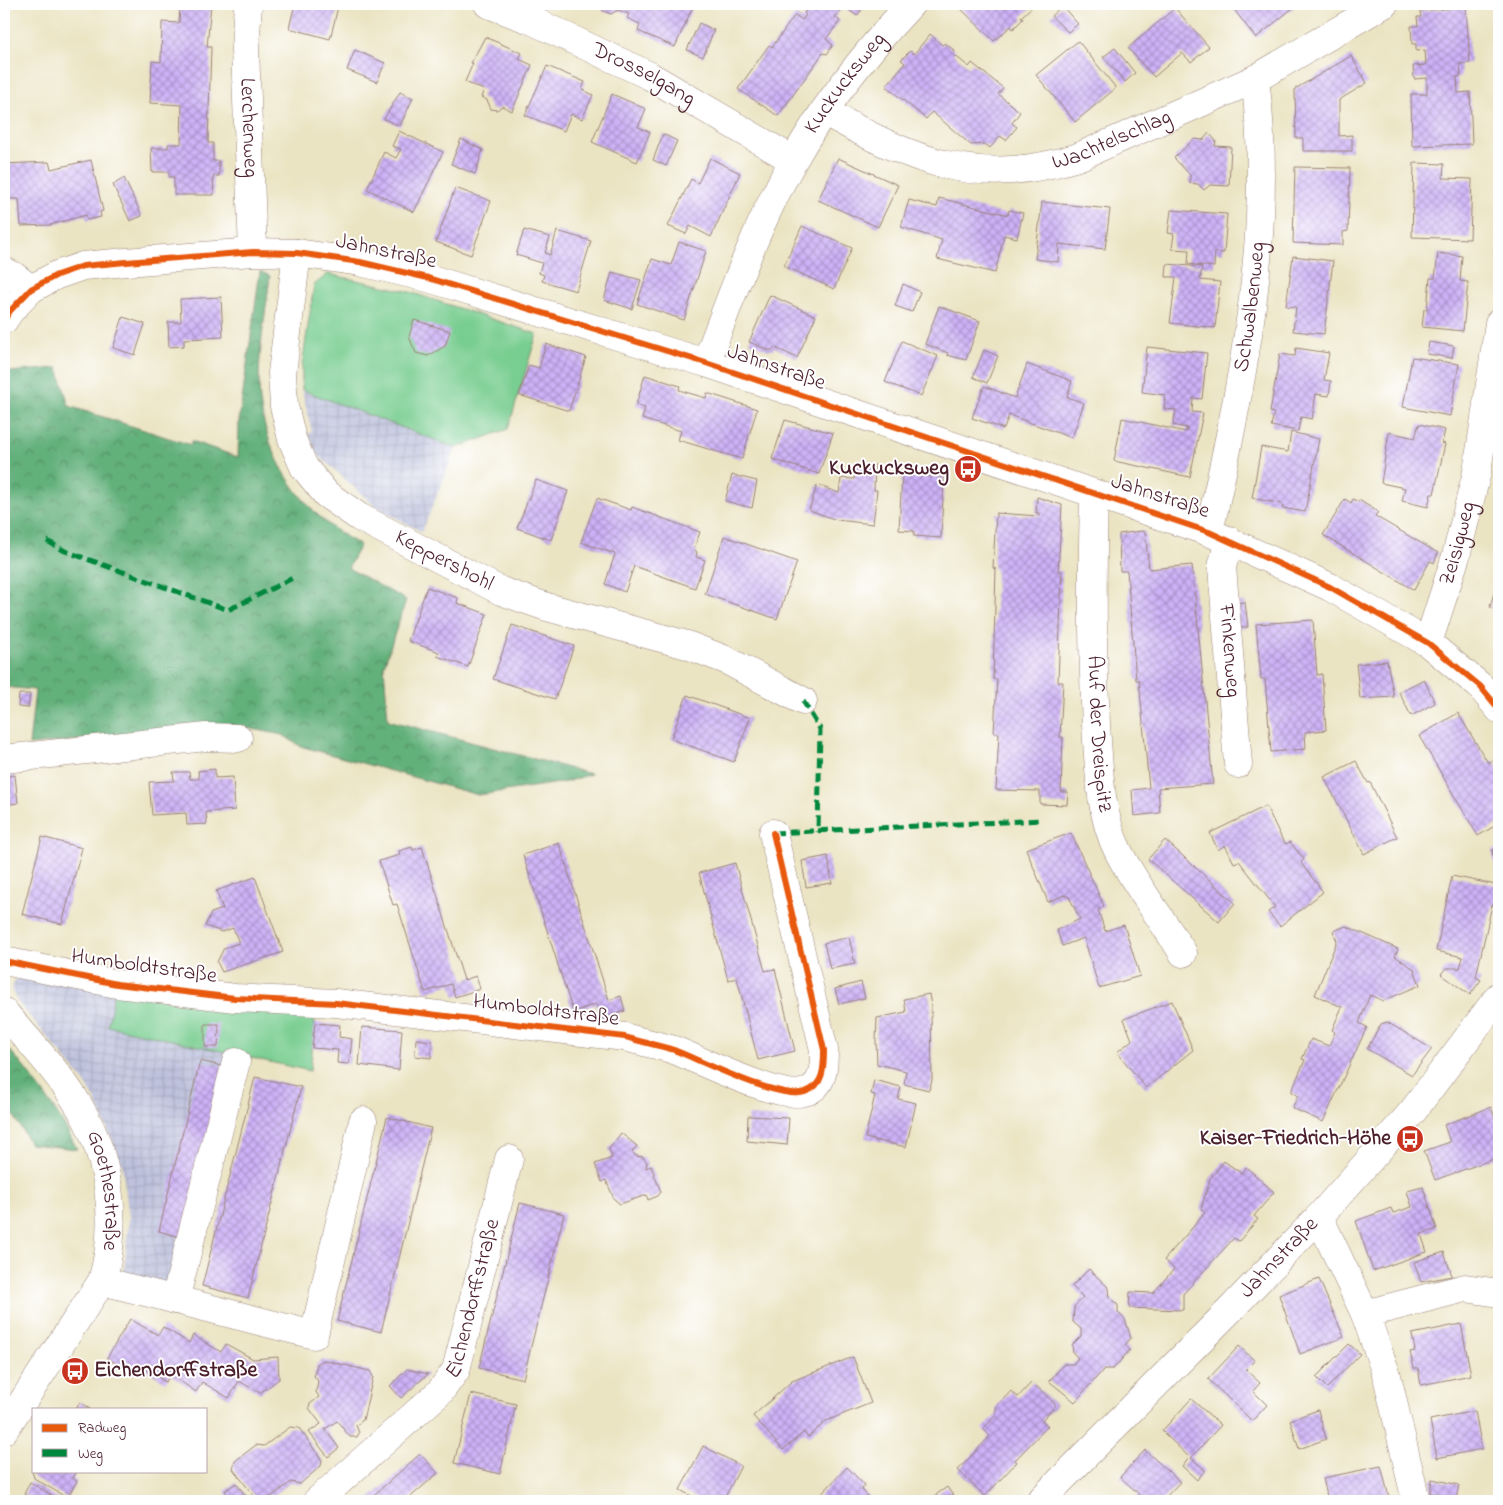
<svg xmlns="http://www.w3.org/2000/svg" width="1503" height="1505" font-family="'Indie Flower',sans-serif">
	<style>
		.industrial { fill: url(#industrial-grid) }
		.green { fill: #78cd90; stroke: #61765e }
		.forest { fill: url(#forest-crowns); stroke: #566852 }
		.building { fill: url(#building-cross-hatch) }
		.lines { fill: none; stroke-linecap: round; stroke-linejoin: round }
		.minor-casing { stroke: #9a8277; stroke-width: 29 }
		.minor { stroke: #fff; stroke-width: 28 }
		.quiet { stroke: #00873e; stroke-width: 5; stroke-dasharray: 10 5; stroke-linecap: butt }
		.cycleway-casing { stroke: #fff; stroke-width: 9 }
		.cycleway { stroke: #e8590c; stroke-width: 6 }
		.labels { text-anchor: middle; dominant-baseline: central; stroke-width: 4; stroke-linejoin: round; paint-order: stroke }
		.street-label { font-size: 22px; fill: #4a1f2b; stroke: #fff }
		.poi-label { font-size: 22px; font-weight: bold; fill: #4a1f2b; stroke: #fff; text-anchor: end }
	</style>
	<defs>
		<pattern id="industrial-grid" width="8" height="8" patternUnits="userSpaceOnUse" patternTransform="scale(1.25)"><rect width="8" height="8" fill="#bec2dd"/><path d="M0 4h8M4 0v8" fill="none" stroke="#a5a6be"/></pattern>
		<pattern id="forest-crowns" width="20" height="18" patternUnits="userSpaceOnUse" patternTransform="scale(1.25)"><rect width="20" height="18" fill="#62b07a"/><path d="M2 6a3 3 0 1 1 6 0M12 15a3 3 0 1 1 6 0" fill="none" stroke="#538f64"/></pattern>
		<pattern id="building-cross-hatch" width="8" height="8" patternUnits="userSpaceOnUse" patternTransform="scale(1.25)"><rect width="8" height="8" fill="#cdb2f7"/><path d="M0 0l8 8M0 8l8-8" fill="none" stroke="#a890c8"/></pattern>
	</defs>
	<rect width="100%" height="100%" fill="#fff"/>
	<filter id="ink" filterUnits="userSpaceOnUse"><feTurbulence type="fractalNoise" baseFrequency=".02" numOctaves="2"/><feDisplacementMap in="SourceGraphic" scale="10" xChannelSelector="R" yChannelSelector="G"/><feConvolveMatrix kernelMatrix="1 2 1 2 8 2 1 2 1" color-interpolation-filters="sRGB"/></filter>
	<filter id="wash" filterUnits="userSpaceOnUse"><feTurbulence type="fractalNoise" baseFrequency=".0096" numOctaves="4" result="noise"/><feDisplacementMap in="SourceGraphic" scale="20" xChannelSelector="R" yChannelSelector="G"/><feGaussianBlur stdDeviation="1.12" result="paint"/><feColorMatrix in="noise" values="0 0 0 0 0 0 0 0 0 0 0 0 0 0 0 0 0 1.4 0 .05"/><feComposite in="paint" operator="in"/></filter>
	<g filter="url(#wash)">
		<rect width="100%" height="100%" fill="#ebe4c3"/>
		<path class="industrial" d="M302 390 456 448 422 532 375 506 318 455 307 434 312 432Z
			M27 975 114 993 108 1026 230 1053 171 1290 124 1274 129 1217 122 1165 95 1099 83 1080 17 1001 11 989 16 979Z"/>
		<path class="green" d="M328 274 407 291 537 334 508 429 456 448 302 390V366L314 285Z
			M114 993 313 1015 315 1023 310 1071 108 1026Z"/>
		<path class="forest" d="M260 271 270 276C266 311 259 347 259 382 259 449 301 515 360 545L348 568 406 600 384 666 388 720 591 774 566 782 478 795 300 746 283 735 232 725 29 745 35 690 4 687V391L8 372 58 368 69 406 191 445V441L238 457 239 421Z
			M4 1043C34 1079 56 1107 77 1149L30 1144 4 1098Z"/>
		<g id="blocks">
			<path class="building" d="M175 4H211L207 47H211L208 143H213V161H219V176H213L214 195H174V177H169V172H152L151 148H168V144H181L182 105 150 103 152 61 161 62 162 22 179 23 180 5Z
				M295 4H335V6L338 7 330 39 289 28Z
				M591 4H694L675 47 638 31 640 24 627 18 629 14 618 10 611 14 603 11 600 5 597 7Z
				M811 4H866L857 16 843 6 835 17 840 21 826 39 833 45 827 54 823 53 778 116 738 89 769 45 772 47 795 15 802 20 806 15 804 13Z
				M956 4H1035L1021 17 1023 19 1013 29 1011 26 994 41Z
				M1236 4H1291L1294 7 1256 38 1232 7Z
				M1062 6 1078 24 1068 32 1051 16Z
				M1466 7 1470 63 1460 64 1461 76 1457 77 1458 93 1470 92 1472 144 1412 146 1411 94H1427V78L1414 79 1413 66 1426 65 1425 50 1416 51V44H1412L1411 26H1418L1417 17H1421L1420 11Z
				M1175 8 1209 47 1191 62 1182 53 1154 77 1128 48Z
				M699 23 714 30 703 57 687 50Z
				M930 34 942 45 945 43 955 51 953 54 969 67 972 63 1003 88 998 94 1020 112 1012 123 1017 127 1006 140 1000 136 990 148 985 144 971 145 932 112 926 119 886 86 905 63 901 60 910 51 914 54Z
				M485 37 522 53 519 59 532 65 512 111 502 106 497 110 491 109 487 100 481 97 484 90 465 82 473 63H471Z
				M1078 41 1116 88 1075 122 1036 75Z
				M1115 48 1135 73 1125 82 1103 57Z
				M355 50 385 63 377 82 347 70Z
				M1351 56 1367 83 1339 100V136L1352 135V151H1303V138H1296L1295 89Z
				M547 66 585 82 582 89 593 95 582 119 571 114 564 131 525 115Z
				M400 92 413 98 400 126 384 119Z
				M612 94 646 109 638 127 650 132 637 162 592 142Z
				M399 131 443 152 414 212 367 189 384 152 396 158 401 149 392 146Z
				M1209 133 1216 141 1215 146 1231 147 1229 186 1210 185 1204 190 1198 184 1190 183V175L1174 158 1194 139 1203 140Z
				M663 134 677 141 666 166 653 160Z
				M461 139 483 150 475 174 451 164Z
				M710 158 740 173 711 237 690 226 686 234 668 226 691 179 698 183Z
				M838 158 898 185 878 227 818 200Z
				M91 160 103 211 100 212 101 217 87 220 86 215 50 225 21 226 19 199H5L4 164 49 162 51 169Z
				M1414 163 1444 164 1443 178 1472 179 1470 239 1412 237Z
				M1295 167 1350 168 1348 231 1343 232V245L1293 243Z
				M124 178 142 216 130 221 113 185Z
				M455 188 491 201 471 255 436 242Z
				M939 198 1008 215 1009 210 1023 213 1017 238 1004 235 995 273 937 259 942 240 901 227 909 200 937 207Z
				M1042 202 1110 209 1105 249 1059 244 1058 262 1035 259Z
				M1171 210 1227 214 1224 253 1215 252 1214 267 1188 264 1189 250 1172 249 1174 234 1168 233Z
				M802 226 852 248 834 289 784 266Z
				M524 230 550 237 545 253 550 255 557 231 591 241 576 291 542 281 544 275 539 273 542 263 516 255Z
				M679 242 706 251 684 320 637 304 652 259 671 265Z
				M1438 253 1462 256 1460 281 1468 282 1463 331 1422 327 1424 309H1427L1430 278H1435Z
				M1293 256 1333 261 1324 334 1293 331 1296 307 1286 306Z
				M1167 264 1202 267 1200 280 1220 282 1215 328 1170 323 1176 277H1166Z
				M612 272 641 280 632 309 604 300Z
				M903 284 920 292 912 312 895 306Z
				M770 295 816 316 797 358 774 347 773 350H768L749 342Z
				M221 297 223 337 184 339V346L169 347 168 322H181L180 299Z
				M939 306 980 321 966 360 947 355 948 353 925 344Z
				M123 317 145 324 135 355 113 348Z
				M414 320 450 331 445 346 428 356 416 353 409 337Z
				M902 341 938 356 921 396 885 382Z
				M1429 342 1454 346 1452 358 1427 354Z
				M546 344 586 357 569 411 519 395 529 365 539 368Z
				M1147 347 1207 353 1202 399 1193 398 1192 412 1203 413 1190 477 1114 461 1122 418 1186 432 1187 428 1173 425 1176 410 1164 409 1165 395 1142 392Z
				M1296 348 1329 353 1324 380 1331 381 1329 396 1316 394 1312 419 1301 417 1298 431 1271 426 1274 413 1270 412 1280 354 1295 356Z
				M984 350 998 356 987 383 973 377Z
				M1412 357 1459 364 1450 416 1403 407Z
				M1027 364 1072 381 1067 397 1084 403 1072 438 1009 415 1004 429 972 418 984 386 1015 398Z
				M645 375 680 386 679 390 692 394 706 398 707 393 757 409 742 459 678 440 681 431 642 419 645 408 636 405Z
				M785 420 833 433 819 474 772 459Z
				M1419 424 1445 430 1442 443 1445 444 1434 494H1431L1428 507 1402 501 1405 488 1381 483 1389 432 1415 438Z
				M1291 432 1319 439 1305 512 1282 508 1283 504 1252 498 1261 447 1288 452Z
				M856 464 875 465 874 490H877L873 524 837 520 809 510 817 485 839 493 841 478 854 479Z
				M732 475 757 481 752 508 725 501Z
				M902 475 944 477 941 538 914 536V531L899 530Z
				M536 480 568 491 551 540 517 528Z
				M1037 497 1062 505 1058 571H1062L1058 682H1063L1060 737H1063L1061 792H1068L1067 805 1040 804V791L996 790 999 733H994L997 679H993L996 569 993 568 996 513 1039 516V513H1036Z
				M597 498 631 510 632 507 700 532 694 549 697 552 696 557 705 560 695 588 634 566 625 592 605 584 615 554 581 542Z
				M1345 499 1351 503 1353 499 1358 502 1359 500 1378 512 1375 516 1438 553 1434 563 1430 561 1414 590 1323 535Z
				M1141 531 1145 532 1149 569 1192 565 1213 784 1158 788 1160 813 1134 816 1132 790 1149 788 1139 680H1136L1127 571H1120L1119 534Z
				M724 536 797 562 777 619 705 594Z
				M1499 575V610L1490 607Z
				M427 587 458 598 457 603 487 614 468 667 437 656 439 652 408 641Z
				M1245 602 1248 627 1235 628 1233 603Z
				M1313 620 1317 675 1322 674 1326 730 1305 732 1306 749 1271 752 1265 679H1261L1256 624Z
				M512 625 574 646 555 699 493 679Z
				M1387 661 1394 697 1360 699 1356 664Z
				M1424 679 1435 703 1411 716 1399 692Z
				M19 694H30L28 708 18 707Z
				M687 695 750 718 734 762 671 739Z
				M1458 713 1488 763 1493 760 1499 771V827L1498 824 1478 836 1419 736Z
				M1356 761 1368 783 1370 782 1397 837 1364 854 1324 777Z
				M215 769V778L233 777 235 810 206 812 207 824 187 825 186 813 152 815 149 782 174 781 173 772H189L190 779H199L198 771Z
				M15 775 18 803 4 805V777Z
				M1266 806 1282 839 1286 844 1290 842 1304 859 1301 863 1323 892 1280 926 1268 912 1275 907 1239 861 1234 863 1225 845 1218 850 1210 833Z
				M1071 833 1104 906 1098 910 1105 931 1124 925 1140 976 1099 988 1084 938 1062 946 1057 930 1080 919 1069 897 1064 895 1048 902 1026 849Z
				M42 837 82 848 62 924 22 914Z
				M1165 840 1235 903 1219 922 1148 859Z
				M559 843 609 1000 621 996 625 1011 601 1019 596 1004 573 1012 523 855Z
				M412 847 413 850 422 847 464 980 476 976 480 989 455 997 451 984 425 992 397 904 393 905 379 861 400 855 399 851Z
				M1499 849V906L1492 905 1476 977 1481 980 1470 995 1441 974 1446 968H1460L1463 957 1436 951 1452 876 1496 885 1498 880 1492 850Z
				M828 856 832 883 806 887 802 861Z
				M735 863 765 971 775 969 795 1051 758 1060 737 978 728 980 699 873Z
				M255 877 283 952 222 972 217 962 224 948 239 943 233 928 222 932 205 926 211 913 223 909 216 891Z
				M1346 926 1398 949 1395 956 1414 969 1420 985 1383 1001 1370 995 1359 1023 1367 1027 1323 1122 1292 1108 1298 1096 1291 1092 1305 1060 1302 1059 1311 1039 1329 1046 1335 1032 1332 1030 1342 1007 1315 995 1337 941 1333 931Z
				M849 937 855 964 830 969 824 943Z
				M861 982 865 998 839 1004 835 989Z
				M929 994 931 1006 932 1080 929 1090 904 1084 906 1071 877 1064 876 1041 877 1018 906 1012 904 999Z
				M1172 1001 1193 1050 1146 1088 1117 1052 1132 1040 1124 1019Z
				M1387 1022 1432 1049 1412 1075 1367 1049 1381 1024Z
				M315 1023 340 1025 339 1037 352 1039 349 1064 337 1063 338 1050 312 1048Z
				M205 1024H219L218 1047H205Z
				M362 1027 402 1030 399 1070 359 1065Z
				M416 1039 432 1041 431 1058 415 1056Z
				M200 1061 226 1067 183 1238 159 1231Z
				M255 1077 301 1087 248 1298 202 1286Z
				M874 1080 901 1087 898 1099 916 1103 906 1147 865 1138 875 1095 871 1094Z
				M1491 1107 1499 1129V1157L1435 1180 1424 1151 1450 1142 1444 1125Z
				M748 1116 789 1118 787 1145 747 1141Z
				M387 1117 431 1128 381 1332 337 1321Z
				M621 1133 637 1146 632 1152 636 1156 643 1157 647 1163 646 1168 651 1166 661 1192 658 1196 648 1200 647 1195 620 1204 614 1199 606 1180 602 1182 595 1164 612 1158 609 1149Z
				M1224 1161 1241 1173 1246 1167 1274 1192 1254 1216 1258 1219 1239 1241 1234 1238 1183 1294V1310L1129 1308 1130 1292 1153 1293 1174 1269 1164 1260 1205 1213 1201 1209 1210 1179Z
				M1423 1187 1437 1229 1421 1234 1427 1252 1373 1271 1356 1221 1391 1208 1393 1213 1412 1207 1407 1191Z
				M520 1203 564 1214 523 1379 479 1368Z
				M1444 1252 1452 1276 1421 1282 1414 1262Z
				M1089 1269 1109 1288 1110 1298 1118 1305V1313L1125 1319 1131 1338 1125 1345 1130 1350 1113 1369H1104L1075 1402 1049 1381 1064 1364H1073L1078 1358 1073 1353 1072 1345 1081 1336V1329L1073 1322 1074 1307 1083 1297 1072 1286Z
				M1319 1279 1344 1337 1300 1354 1279 1295Z
				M130 1319 158 1335 163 1327 189 1343 193 1335 221 1352 226 1344 253 1359 278 1357 279 1379 260 1393 239 1381 229 1398 202 1382 196 1392 170 1374 166 1382 139 1366 134 1374 107 1358Z
				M1461 1324 1471 1375 1421 1385 1418 1368H1414L1410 1352 1415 1351 1412 1334Z
				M1349 1344 1360 1354 1327 1388 1316 1377Z
				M1239 1346 1255 1361 1246 1370 1260 1383 1253 1391 1267 1405 1252 1421 1208 1379Z
				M853 1357 871 1403 826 1421 808 1437 804 1432 783 1450 753 1416 792 1381Z
				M323 1360 370 1371 373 1377 363 1420 356 1425 359 1433 357 1437H350L337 1421 325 1429 339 1448 328 1457 309 1432 321 1424 309 1408 310 1404 319 1397 316 1392 318 1381 314 1376 317 1364Z
				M407 1369 428 1374 401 1398 390 1386Z
				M1032 1382 1056 1405 1042 1420 1048 1426 1015 1460 1017 1462 985 1496 958 1470 990 1436 983 1429 996 1415V1407L1011 1391 1018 1397Z
				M471 1394 516 1404 500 1474 454 1463Z
				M1191 1399 1221 1425 1191 1458 1205 1470 1197 1480 1182 1466 1189 1457 1162 1431Z
				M80 1402 90 1409H76Z
				M1318 1410 1326 1439 1299 1449 1290 1420Z
				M1475 1411 1482 1449 1437 1458 1430 1420Z
				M290 1427 299 1428 322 1460 321 1466 300 1484 291 1482 266 1501 257 1500 233 1469 235 1461 256 1445 264 1446Z
				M703 1446 741 1466 723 1501H701L680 1490Z
				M1145 1450 1180 1482 1162 1501H1133L1139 1494 1120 1477Z
				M420 1454 438 1473 406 1501H367Z
				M1381 1466 1390 1501H1328L1323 1478Z
				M847 1467 864 1485 861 1489 873 1501H815Z
				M32 1471H77L73 1478 77 1481 67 1498 34 1478Z
				M1432 1479 1459 1485 1456 1499 1430 1493Z
				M30 1482 61 1501H36L24 1494Z
				M236 1483 250 1501H219L228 1495 225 1491Z
				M947 1487 957 1501H927Z"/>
		</g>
	</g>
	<g filter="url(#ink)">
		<use href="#blocks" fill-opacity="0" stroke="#9a8277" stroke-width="1"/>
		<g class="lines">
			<g class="minor-casing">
				<g id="minor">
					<path id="s1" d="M248 4 245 49 253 252"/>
					<path id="s2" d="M488 4 533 21 650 76 793 160"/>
					<path id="s3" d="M824 111C913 161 975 189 1078 157L1255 79 1384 4"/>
					<path id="s4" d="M297 253 282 373 284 406 292 439 304 467 326 494 359 517 501 591 547 607 687 645 726 660 803 701"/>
					<path d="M4 271 14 276 31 289"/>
					<path d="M4 320 10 311 31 289 57 275 83 266 126 262 253 252 297 253 360 262 428 278 706 363 1209 532 1330 587 1428 643 1480 686 1499 709"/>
					<path id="s5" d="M706 363C732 294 757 225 793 161 825 104 866 52 911 4"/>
					<path id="s6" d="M1094 494C1092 571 1092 647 1096 724 1099 766 1099 813 1118 851 1135 884 1163 921 1183 953"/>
					<path id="s7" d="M1209 532C1242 384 1275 231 1255 79"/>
					<path id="s8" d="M1229 540 1222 567 1238 764"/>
					<path id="s9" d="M1428 643 1456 556 1477 472 1499 323"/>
					<path d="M4 759 206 737 238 738"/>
					<path d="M4 961 117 984 235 998 336 1003 625 1037C641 1042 658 1045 674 1050 700 1060 781 1101 805 1092 824 1086 824 1067 824 1050L773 833"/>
					<path id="s10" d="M4 1012C28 1040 54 1067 74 1098 109 1151 120 1221 102 1281L4 1430"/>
					<path d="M1319 1217 1365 1314 1387 1376 1416 1501"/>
					<path d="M102 1281 314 1335 363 1121"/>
					<path d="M175 1300 236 1062"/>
					<path d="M1365 1314 1465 1288 1499 1293"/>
					<path id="s11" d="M317 1501 440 1392 456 1370 509 1159"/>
					<path id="s12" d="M1040 1501 1229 1311 1319 1217 1413 1111 1499 996"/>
				</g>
			</g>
			<use href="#minor" class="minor"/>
			<path class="quiet" d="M47 541 65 551 228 610 293 578
				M803 701 820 729 818 832
				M773 833 1042 820"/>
			<g class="cycleway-casing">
				<path id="cycleway" d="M4 320 10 311 31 289 57 275 83 266 126 262 253 252 297 253 360 262 428 278 706 363 1209 532 1330 587 1428 643 1480 686 1499 709
					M4 961 117 984 235 998 336 1003 625 1037C641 1042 658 1045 674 1050 700 1060 781 1101 805 1092 824 1086 824 1067 824 1050L773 833"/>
			</g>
			<use href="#cycleway" class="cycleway"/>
		</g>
	</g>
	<defs>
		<g id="bus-disc" transform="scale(1.4375)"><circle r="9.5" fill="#c8321e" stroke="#fff"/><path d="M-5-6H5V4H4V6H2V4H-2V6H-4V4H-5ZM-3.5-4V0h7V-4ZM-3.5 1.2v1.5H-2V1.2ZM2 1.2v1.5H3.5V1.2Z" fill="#fff"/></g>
	</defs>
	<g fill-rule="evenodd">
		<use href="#bus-disc" x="968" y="469"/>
		<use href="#bus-disc" x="1410" y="1139"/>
		<use href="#bus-disc" x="75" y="1371"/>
	</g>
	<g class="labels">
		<g class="street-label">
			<text stroke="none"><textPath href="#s2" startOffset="171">Drosselgang</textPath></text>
			<text stroke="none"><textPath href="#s5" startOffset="314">Kuckucksweg</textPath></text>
			<text stroke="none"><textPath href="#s1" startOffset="124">Lerchenweg</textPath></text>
			<text stroke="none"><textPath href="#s3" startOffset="305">Wachtelschlag</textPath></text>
			<text transform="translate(386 252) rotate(12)">Jahnstraße</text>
			<text stroke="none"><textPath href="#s7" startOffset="229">Schwalbenweg</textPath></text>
			<text transform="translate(776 368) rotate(19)">Jahnstraße</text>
			<text transform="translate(1160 497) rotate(18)">Jahnstraße</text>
			<text stroke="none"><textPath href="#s9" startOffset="104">Zeisigweg</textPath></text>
			<text stroke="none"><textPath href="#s4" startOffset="389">Keppershohl</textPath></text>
			<text stroke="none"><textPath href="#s8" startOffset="112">Finkenweg</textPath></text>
			<text stroke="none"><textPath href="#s6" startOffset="240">Auf der Dreispitz</textPath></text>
			<text transform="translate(144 967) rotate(8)">Humboldtstraße</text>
			<text transform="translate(546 1011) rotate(7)">Humboldtstraße</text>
			<text stroke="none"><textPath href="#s10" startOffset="210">Goethestraße</textPath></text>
			<text stroke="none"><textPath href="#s12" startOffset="341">Jahnstraße</textPath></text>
			<text stroke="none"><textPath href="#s11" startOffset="265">Eichendorffstraße</textPath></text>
		</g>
		<g class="poi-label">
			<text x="949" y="469">Kuckucksweg</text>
			<text x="1391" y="1139">Kaiser-Friedrich-Höhe</text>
			<text x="94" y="1371" text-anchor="start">Eichendorffstraße</text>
		</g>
	</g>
	<rect width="1503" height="1505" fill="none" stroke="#fff" stroke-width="20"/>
	<rect x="32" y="1408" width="175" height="65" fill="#ffffff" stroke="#b7a5aa"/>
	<rect x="42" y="1424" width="25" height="8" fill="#e8590c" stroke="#b7a5aa"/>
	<text x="78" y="1432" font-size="15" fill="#4a1f2b">Radweg</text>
	<rect x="42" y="1449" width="25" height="8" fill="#00873e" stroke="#b7a5aa"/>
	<text x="78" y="1458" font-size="15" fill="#4a1f2b">Weg</text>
</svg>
